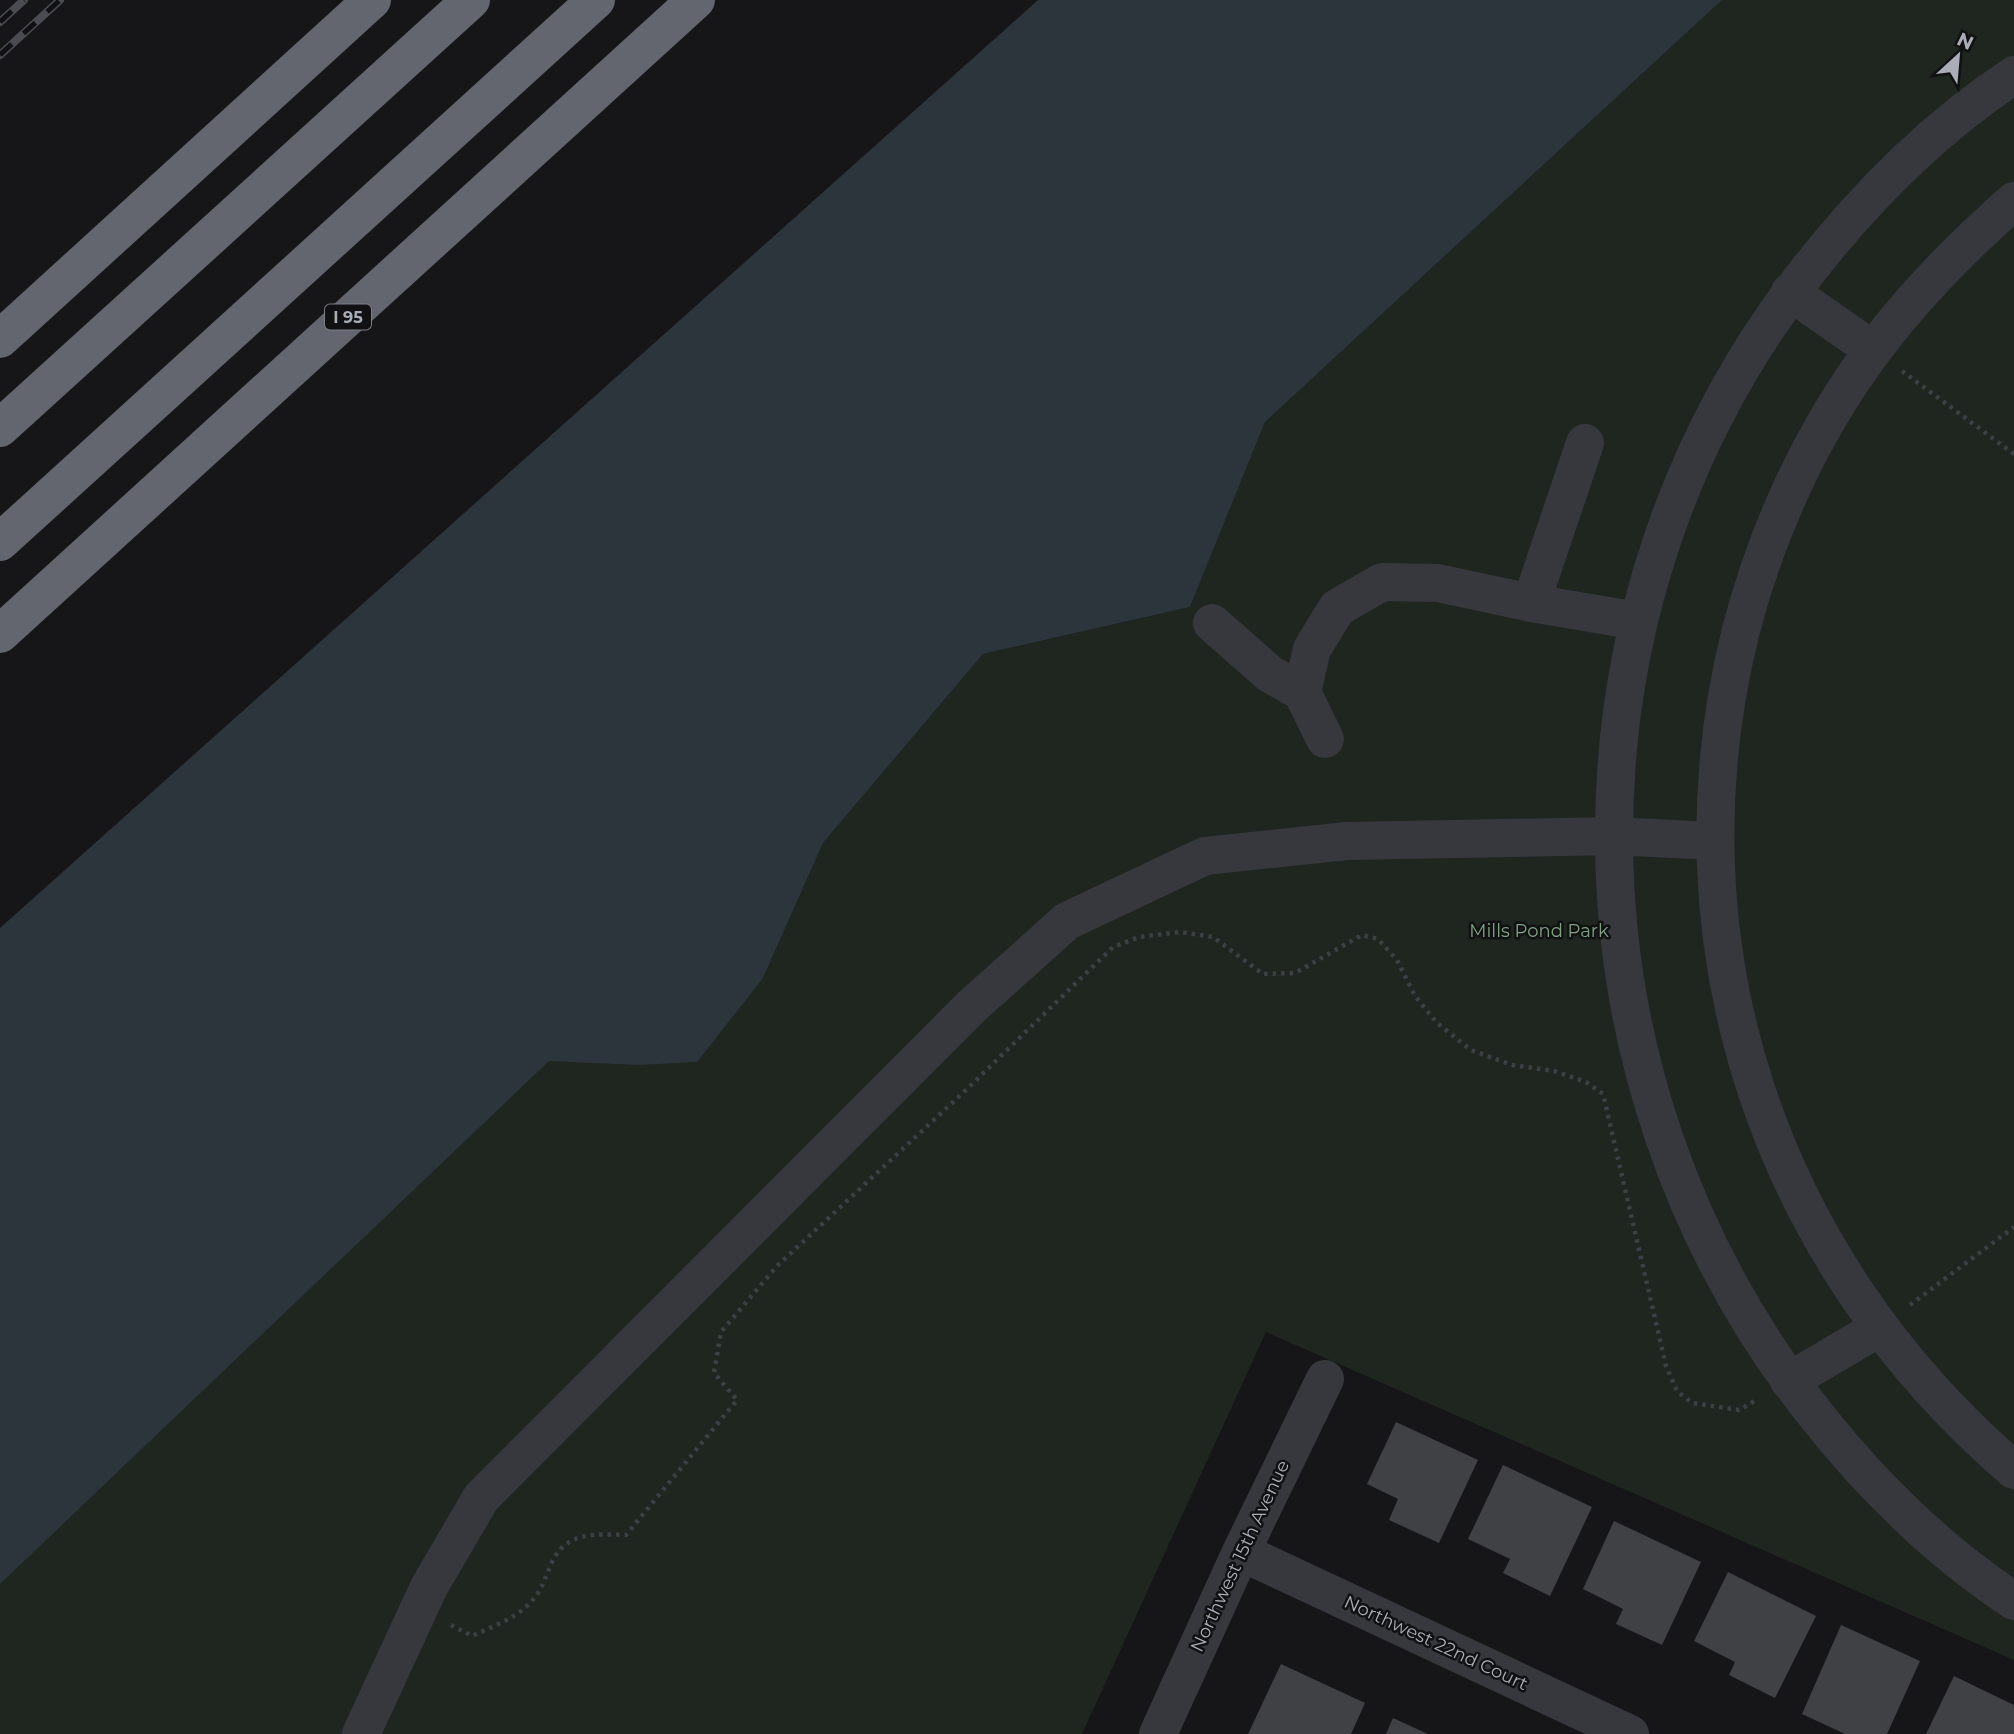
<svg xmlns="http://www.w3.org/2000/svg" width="2014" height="1734" font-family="Montserrat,sans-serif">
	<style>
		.green { fill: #1e261f }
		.water { fill: #2c353c }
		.building { fill: #404145 }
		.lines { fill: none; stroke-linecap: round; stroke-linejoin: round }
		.path { stroke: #3d3f44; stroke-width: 4.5; stroke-dasharray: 3.5 5; stroke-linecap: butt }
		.minor { stroke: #37383d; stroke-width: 38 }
		.highway { stroke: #63666e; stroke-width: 38 }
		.rail-casing { stroke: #4a4c52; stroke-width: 8 }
		.rail { stroke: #111113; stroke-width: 5; stroke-dasharray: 16; stroke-linecap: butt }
		.labels { text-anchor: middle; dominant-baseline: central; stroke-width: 5; stroke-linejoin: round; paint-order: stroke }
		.shield { fill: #111113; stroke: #7b7e86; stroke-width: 2 }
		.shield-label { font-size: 16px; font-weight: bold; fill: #a8adb8 }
		.park-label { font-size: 18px; fill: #7fa381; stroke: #111113 }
		.street-label { font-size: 18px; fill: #a8adb8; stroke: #111113 }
	</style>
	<rect width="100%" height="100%" fill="#161618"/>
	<path class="green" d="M1722 0H2014V1660L1266 1332 1082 1734H0V1560L549 1060 637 1065 763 978 823 843 983 654 1190 607 1265 422Z"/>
	<path class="water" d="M1038 0H1722L1265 422 1190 607 983 654 823 843 763 978 697 1062 637 1065 549 1061 0 1584V928Z"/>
	<path class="building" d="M1396 1422 1478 1460 1439 1543 1389 1520 1398 1499 1367 1484Z
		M1503 1465 1592 1507 1550 1596 1503 1573 1510 1559 1468 1539Z
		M1614 1521 1701 1562 1662 1645 1616 1624 1623 1609 1583 1589Z
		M1728 1572 1816 1616 1775 1698 1729 1675 1735 1662 1694 1641Z
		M1841 1625 1920 1661 1887 1734H1845L1802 1714Z
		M1281 1664 1365 1703 1351 1734H1248Z
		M1954 1676 2014 1705V1734H1926Z
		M1393 1718 1428 1734H1386Z"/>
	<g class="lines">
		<path class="path" d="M1902 371 2014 454
			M1910 1305 2014 1227
			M451 1625 472 1636C496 1625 523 1616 538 1593 545 1582 548 1569 554 1558 570 1531 598 1534 626 1535L737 1400 714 1373 721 1332 777 1266 966 1090 1113 947 1139 937 1180 932 1213 937 1263 974 1295 973 1362 935 1378 939 1397 960 1415 996 1437 1023 1471 1050 1512 1065 1554 1071 1586 1082 1603 1094 1666 1366 1677 1391 1692 1403 1739 1410 1758 1399"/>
		<path class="minor" d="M2014 75C1934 128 1865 197 1806 273 1546 606 1552 1079 1812 1410 1869 1483 1937 1550 2014 1601
			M2014 201C1963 246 1915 294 1874 349 1812 432 1767 530 1741 630 1662 944 1769 1260 2014 1470
			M1790 292 1873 350
			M1531 603 1585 443
			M1212 623 1270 674 1302 692
			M1325 739 1302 692 1312 649 1337 608 1382 582 1438 583 1531 603 1638 621
			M1789 1381 1879 1328
			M1241 1552 1630 1734
			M361 1734 429 1587 481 1498 971 1007 1067 921 1205 856 1347 841 1612 836 1714 841
			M1158 1734 1241 1552 1325 1379"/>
		<path class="highway" d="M0 339 372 0
			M0 428 471 0
			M0 542 596 0
			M0 634 696 0"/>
		<g class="rail-casing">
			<path id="rail" d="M0 22 24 0
				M0 55 60 0"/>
		</g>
		<use href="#rail" class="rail"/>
	</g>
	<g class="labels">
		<rect class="shield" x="325" y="304.5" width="46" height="25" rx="5"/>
		<g class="shield-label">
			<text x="348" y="317">I 95</text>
		</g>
		<g class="park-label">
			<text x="1539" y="931">Mills Pond Park</text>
		</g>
		<g class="street-label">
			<text transform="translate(1240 1556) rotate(-65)">Northwest 15th Avenue</text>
			<text transform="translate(1436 1643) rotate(25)">Northwest 22nd Court</text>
		</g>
	</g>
	<g transform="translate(1958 56) rotate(26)" stroke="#111113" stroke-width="5" paint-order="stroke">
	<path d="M0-5L12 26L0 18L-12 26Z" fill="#a8adb8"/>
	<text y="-10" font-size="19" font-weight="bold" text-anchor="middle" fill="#a8adb8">N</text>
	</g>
</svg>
